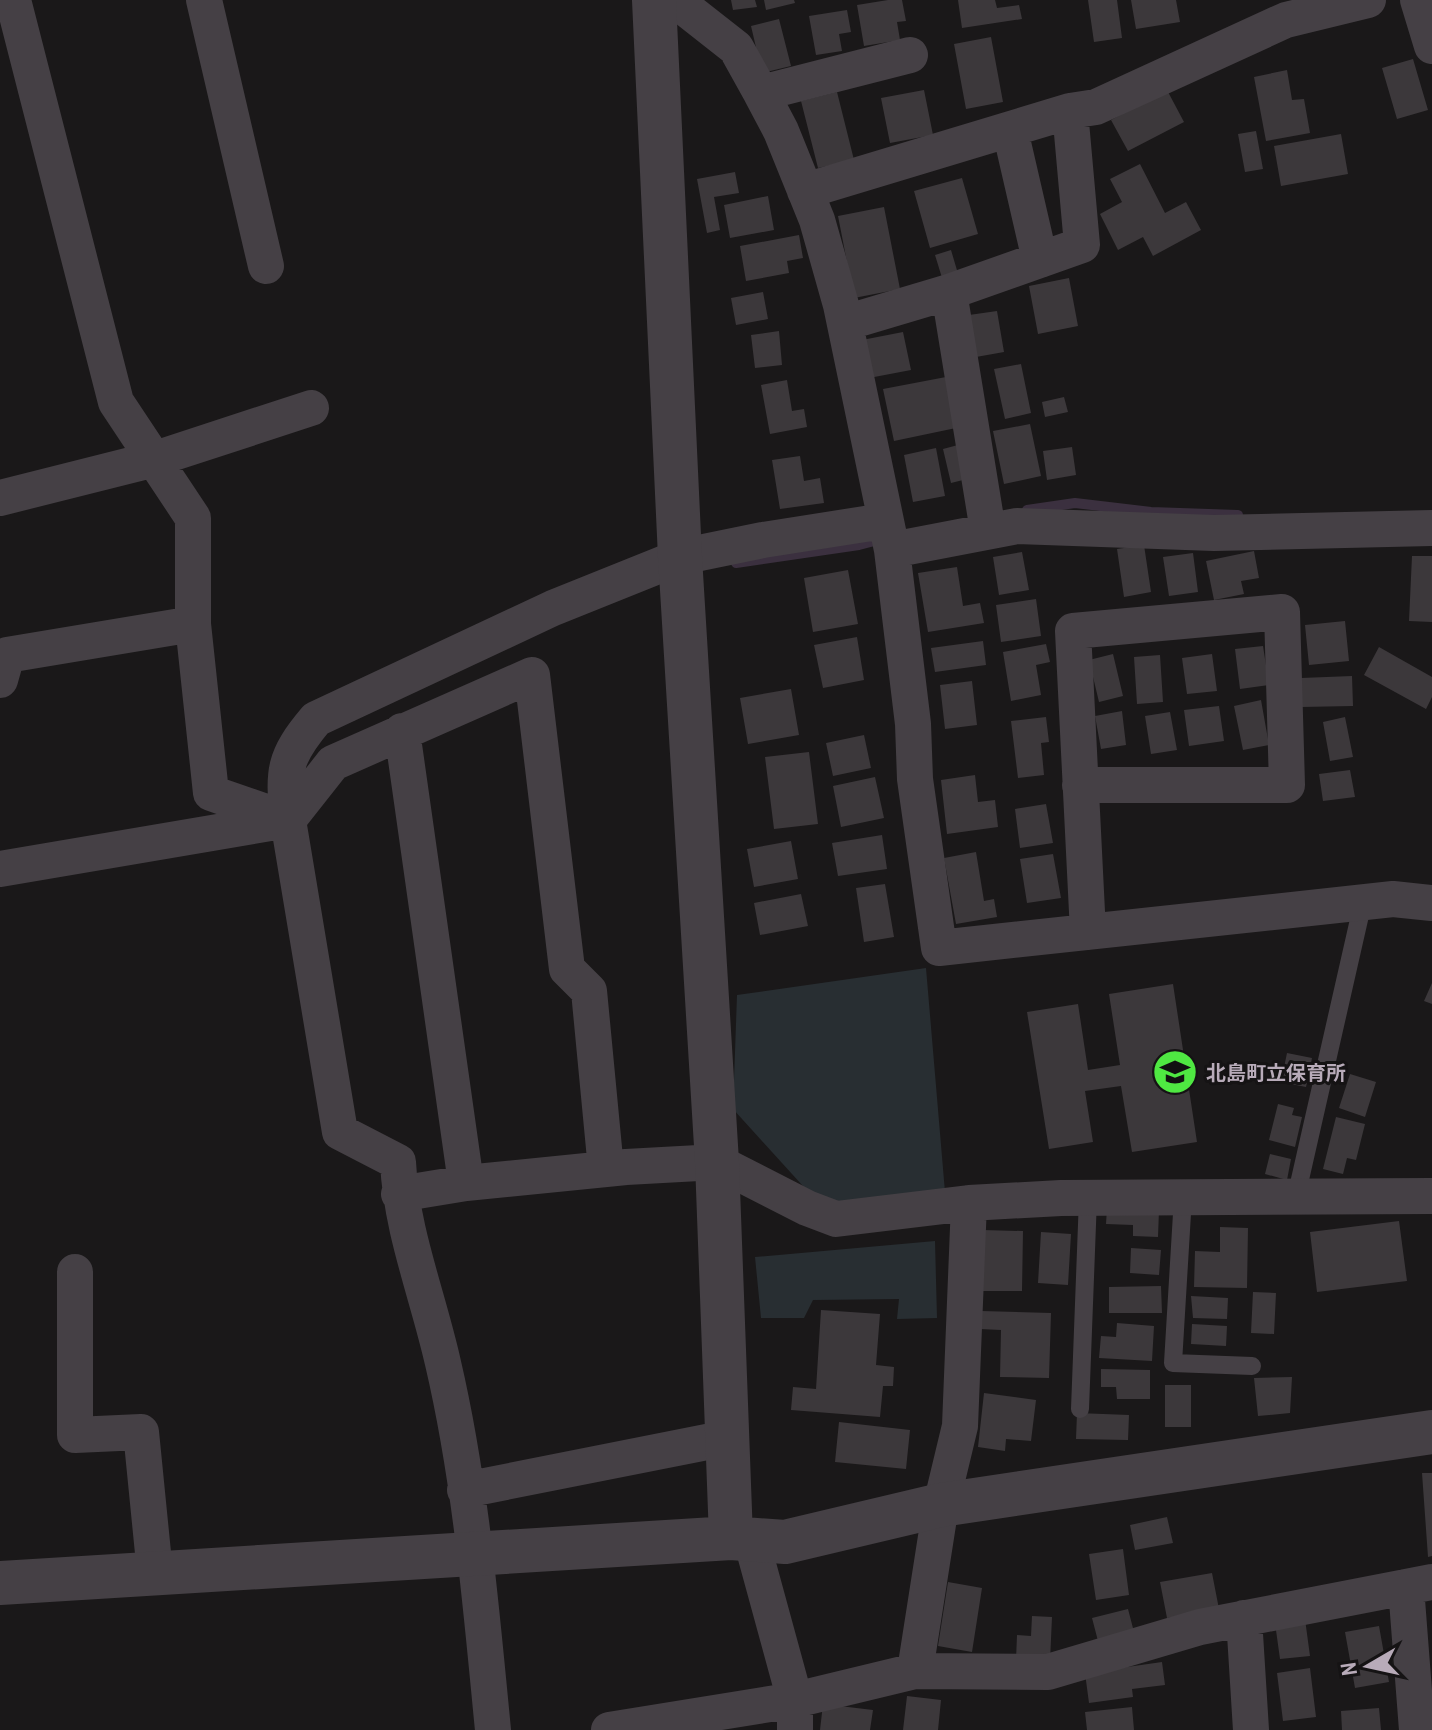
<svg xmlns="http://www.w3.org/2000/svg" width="1432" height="1730" font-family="'Archivo Narrow','Noto Sans JP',sans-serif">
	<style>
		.green { fill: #282e32 }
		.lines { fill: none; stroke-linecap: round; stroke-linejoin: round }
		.stream { stroke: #3b303f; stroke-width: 10 }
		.building { fill: #3c383b }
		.service { stroke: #454045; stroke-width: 18 }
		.minor { stroke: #454045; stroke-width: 36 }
		.tertiary { stroke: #454045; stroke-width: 44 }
		.labels { text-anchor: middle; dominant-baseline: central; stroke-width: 6; stroke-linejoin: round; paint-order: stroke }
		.poi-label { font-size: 20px; font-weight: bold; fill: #b8abb9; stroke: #151314; text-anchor: start }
	</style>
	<rect width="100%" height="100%" fill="#1a1819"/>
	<path class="green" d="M926 968 945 1192 844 1206 812 1196 733 1109 737 995Z
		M935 1241 937 1318 897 1319 899 1299 813 1300 804 1318H761L755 1257Z"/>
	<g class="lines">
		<path class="stream" d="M1027 510 1075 503 1151 512 1238 515
			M736 563 859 545 882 539"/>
	</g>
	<path class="building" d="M731 0H755L757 7 733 10Z
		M764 0H794L795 3 766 10Z
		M888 0H902L906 21 897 22 900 40 864 46 857 5Z
		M958 0H995L997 8 1019 5 1022 19 962 28Z
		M1088 0H1117L1122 38 1094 42Z
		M1131 0H1176L1180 22 1136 29Z
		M847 10 851 32 839 34 842 51 816 55 809 16Z
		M779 19 791 66 762 73 751 26Z
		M991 37 1003 102 966 109 954 44Z
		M1413 59 1428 110 1397 119 1382 68Z
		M1287 70 1292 100 1304 99 1310 133 1266 141 1254 77Z
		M924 90 933 135 890 143 881 98Z
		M1167 90 1184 122 1128 151 1111 120Z
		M837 92 854 160 818 168 801 101Z
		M1256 131 1263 169 1245 172 1238 134Z
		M1341 134 1348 174 1281 186 1274 146Z
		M1140 164 1165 213 1186 202 1201 230 1153 256 1143 237 1118 250 1100 214 1122 202 1110 179Z
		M735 172 739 193 714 197 720 230 707 233 697 179Z
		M962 178 978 234 930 248 914 191Z
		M768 196 774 230 730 238 724 205Z
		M884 207 900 289 854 298 838 216Z
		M799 235 803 258 787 261 789 273 746 281 740 246Z
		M951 250 959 277 943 281 935 255Z
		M1069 278 1078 326 1038 334 1029 286Z
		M763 292 768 319 736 325 731 298Z
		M997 311 1004 352 976 357 969 315Z
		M779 331 782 365 755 368 751 335Z
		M903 332 911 370 869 378 862 340Z
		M1021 364 1031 413 1005 419 994 369Z
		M946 377 956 428 894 441 883 389Z
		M787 380 792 411 804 409 807 427 770 434 761 385Z
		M1064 397 1068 412 1045 417 1042 402Z
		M1030 424 1041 476 1004 484 993 431Z
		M958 445 967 479 951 483 943 449Z
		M1072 447 1076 475 1047 480 1043 451Z
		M936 448 945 496 913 502 904 455Z
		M800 456 804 481 820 478 824 503 780 509 772 460Z
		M1144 545 1151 592 1124 597 1117 549Z
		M1254 551 1259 578 1241 581 1244 594 1214 600 1206 561Z
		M1022 552 1029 590 999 595 993 557Z
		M1193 553 1198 592 1169 596 1163 557Z
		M1412 556H1432V622L1409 621Z
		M957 567 963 606 980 603 984 623 928 632 918 573Z
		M848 570 858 624 813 632 804 578Z
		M1036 599 1041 636 1001 642 996 605Z
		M1345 621 1349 661 1309 665 1305 625Z
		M857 637 864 680 823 688 814 645Z
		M983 641 986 665 935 672 931 648Z
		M1046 644 1050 662 1036 665 1041 695 1011 701 1003 652Z
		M1263 646 1269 685 1240 689 1235 649Z
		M1379 647 1432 677V697L1426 709 1364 675Z
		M1113 654 1123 696 1099 702 1089 660Z
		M1212 654 1217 691 1187 694 1182 658Z
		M1160 655 1163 702 1137 704 1134 657Z
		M1352 676 1353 706 1301 707V678Z
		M972 681 977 725 945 729 940 685Z
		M791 689 799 735 748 744 740 698Z
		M1261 700 1269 745 1243 750 1234 706Z
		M1219 706 1224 741 1189 746 1184 710Z
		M1122 711 1126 745 1101 749 1095 716Z
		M1170 712 1177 750 1151 754 1145 716Z
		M1046 717 1049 742 1041 743 1044 775 1018 778 1011 721Z
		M1345 717 1353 757 1330 761 1323 722Z
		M864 735 871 768 833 776 826 743Z
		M809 752 818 824 774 829 765 757Z
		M1350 770 1355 797 1323 801 1319 774Z
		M975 775 978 802 995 800 998 827 947 834 941 780Z
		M875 777 884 818 841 827 833 786Z
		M1046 804 1053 843 1020 848 1015 809Z
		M882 835 887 869 838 876 832 843Z
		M791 841 798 879 754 887 747 849Z
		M976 852 984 901 994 899 997 917 956 924 944 858Z
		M1053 854 1061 898 1027 903 1020 859Z
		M885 884 894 937 864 942 856 888Z
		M801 894 808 926 760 935 754 903Z
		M1432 983V1004L1424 1001Z
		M1173 984 1197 1142 1132 1152 1121 1086 1085 1091 1093 1142 1049 1149 1027 1012 1078 1004 1088 1070 1120 1065 1109 994Z
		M1287 1053 1312 1058 1306 1087 1281 1082Z
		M1350 1074 1376 1082 1365 1117 1339 1108Z
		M1278 1104 1294 1108 1292 1115 1302 1117 1295 1147 1269 1140Z
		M1336 1117 1365 1124 1356 1160 1347 1158 1343 1174 1323 1169Z
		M1270 1154 1291 1159 1287 1180 1265 1174Z
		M1107 1208 1159 1210 1158 1237 1133 1236V1225L1106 1224Z
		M1399 1221 1407 1281 1317 1292 1310 1232Z
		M1220 1227 1248 1228 1247 1288 1194 1287 1195 1251 1220 1252Z
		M982 1230 1023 1231 1022 1291H981Z
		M1041 1232 1071 1234 1068 1285 1038 1283Z
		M1131 1248 1161 1250 1159 1275 1130 1273Z
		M1161 1286 1162 1313H1109V1287Z
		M1253 1292 1276 1293 1274 1334 1251 1333Z
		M1191 1296 1228 1298 1227 1319 1193 1318Z
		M821 1310 880 1314 876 1365 894 1367 893 1386H883L880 1417 791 1410 793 1387 816 1389Z
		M981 1311 1051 1313 1049 1378 1000 1377 1001 1330 980 1329Z
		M1117 1323 1154 1326 1152 1361 1099 1358 1101 1336 1116 1337Z
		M1192 1324 1227 1326 1226 1346 1191 1344Z
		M1101 1369 1150 1370V1399H1117L1116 1387H1101Z
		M1292 1377 1290 1413 1258 1416 1254 1378Z
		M1165 1385H1191V1427H1165Z
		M984 1393 1036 1400 1031 1441 1006 1439 1005 1451 978 1447Z
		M1077 1413 1129 1415 1128 1440 1076 1439Z
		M839 1422 910 1430 906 1469 835 1462Z
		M1422 1473H1432V1556L1428 1557Z
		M1167 1517 1173 1543 1135 1550 1130 1525Z
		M1123 1549 1129 1595 1096 1600 1089 1554Z
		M1212 1573 1219 1609 1167 1618 1160 1582Z
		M948 1582 982 1588 972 1652 938 1646Z
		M1128 1609 1134 1632 1098 1641 1092 1618Z
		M1032 1616 1052 1617 1050 1661 1016 1660 1017 1635 1031 1636Z
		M1305 1619 1310 1656 1280 1659 1275 1623Z
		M1379 1626 1389 1682 1355 1688 1345 1632Z
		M1162 1662 1165 1685 1132 1689 1133 1697 1089 1703 1085 1673Z
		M1310 1668 1316 1717 1283 1721 1277 1673Z
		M907 1696 941 1700 938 1730H903Z
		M823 1704 873 1710 870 1730H820Z
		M1132 1707 1134 1730H1087L1085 1712Z
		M1379 1708 1381 1730H1342L1341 1711Z"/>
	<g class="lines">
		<path class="service" d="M1183 1197 1173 1363 1252 1366
			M1296 1197 1363 902
			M1080 1409 1088 1198"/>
		<path class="minor" d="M13 0 116 402 193 518V624L211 793 286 819
			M204 0 266 266
			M675 0 736 48 761 93 781 131 817 220 841 305 892 550 913 724 915 779 939 948 1393 899 1432 903
			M1418 0 1432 46
			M761 93 910 55
			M1010 130 1040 260
			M805 191 1070 111 1096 107 1286 20 1368 0
			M949 292 1082 245 1070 111
			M845 323 949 292 988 531
			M0 498 155 459 311 408
			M892 550 1017 526 1214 533 1432 528
			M0 680 7 655 193 624
			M402 731 466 1183
			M1080 785H1287L1282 612 1073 631 1088 932
			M0 869 288 820 333 763 532 675 567 969 589 991 606 1169
			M399 1194 466 1183 626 1167 717 1162 807 1208 836 1219 969 1203 1061 1198 1432 1196
			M75 1272V1435L141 1432 155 1573
			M465 1490 727 1438
			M751 1539 795 1700V1730
			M1406 1587 1417 1730
			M1244 1618 1251 1730
			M915 1671 941 1505 960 1426 969 1203
			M493 1730C481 1608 471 1483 443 1363 428 1296 401 1230 398 1162L340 1132 288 820C283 771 283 758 316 719L553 608 680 557 763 540 884 521
			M609 1730 795 1700 915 1671 1048 1672 1200 1627 1432 1582"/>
		<path class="tertiary" d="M654 0 680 557 717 1162 731 1538
			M0 1583 731 1538 785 1542 941 1505 1432 1432"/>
	</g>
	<defs>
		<g id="school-disc" transform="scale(2.3)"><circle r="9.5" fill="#4fe842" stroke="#151314"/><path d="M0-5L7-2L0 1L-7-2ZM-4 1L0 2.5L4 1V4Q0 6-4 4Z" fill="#111"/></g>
	</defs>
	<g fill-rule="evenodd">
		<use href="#school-disc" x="1175" y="1072"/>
	</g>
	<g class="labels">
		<g class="poi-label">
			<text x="1206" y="1072">北島町立保育所</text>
		</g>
	</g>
	<g transform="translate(1368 1666) rotate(261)" stroke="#151314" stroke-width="6" paint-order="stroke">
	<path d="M0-6L14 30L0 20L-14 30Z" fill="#b8abb9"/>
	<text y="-12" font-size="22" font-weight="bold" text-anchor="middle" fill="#b8abb9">N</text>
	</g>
</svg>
